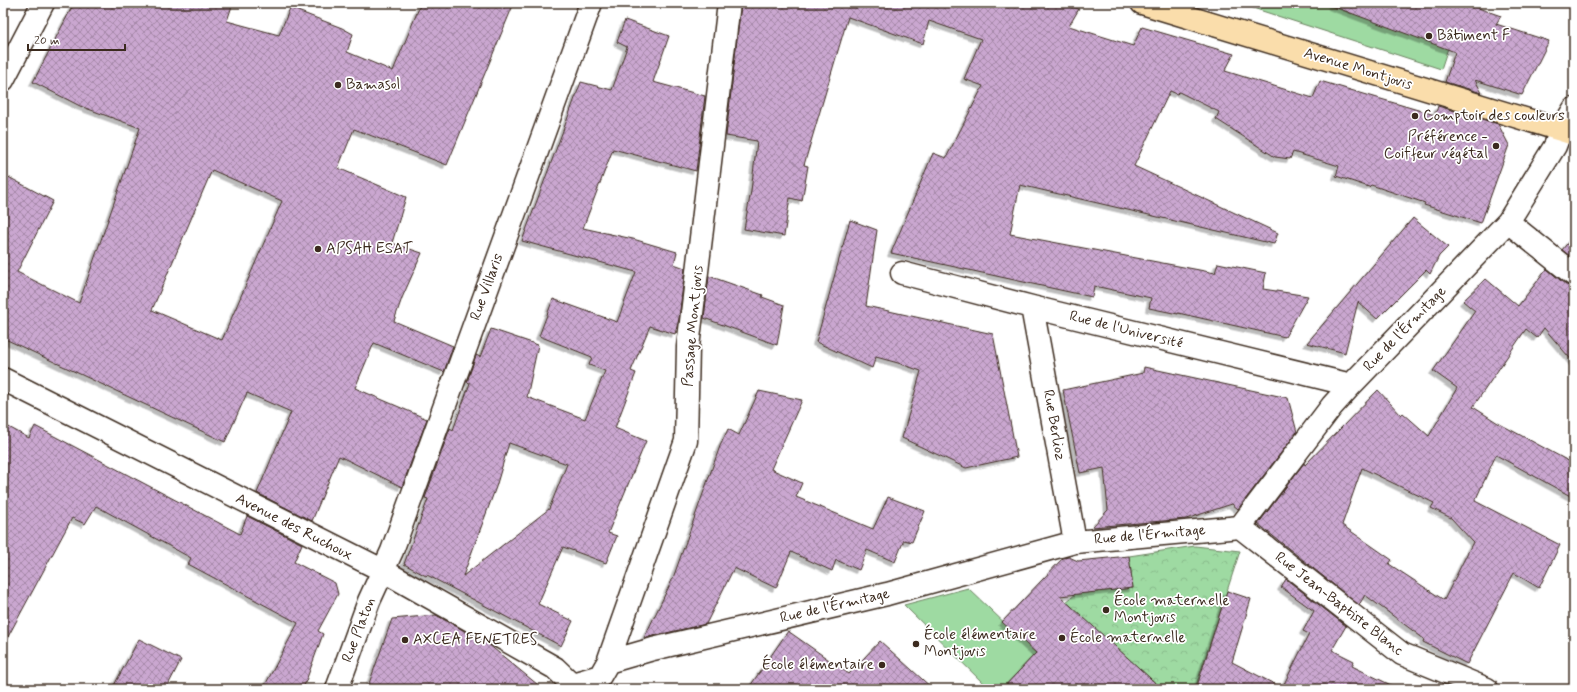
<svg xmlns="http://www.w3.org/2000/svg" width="1577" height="692" font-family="Mynerve,sans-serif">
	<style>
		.green { fill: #9edaa2; stroke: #6c8260 }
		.park { fill: url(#park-crowns); stroke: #6c8260 }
		.building { fill: url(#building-cross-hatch); stroke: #3b2a1e; fill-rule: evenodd; filter: url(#shadow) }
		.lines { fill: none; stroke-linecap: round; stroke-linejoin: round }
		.minor-casing { stroke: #3b2a1e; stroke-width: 25 }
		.major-casing { stroke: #3b2a1e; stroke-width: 25 }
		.minor { stroke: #fff; stroke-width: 22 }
		.major { stroke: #faddab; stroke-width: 22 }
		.poi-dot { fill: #3b2a1e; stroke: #fff; stroke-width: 1.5 }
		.labels { text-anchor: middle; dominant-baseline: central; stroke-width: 3.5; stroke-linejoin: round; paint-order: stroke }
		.poi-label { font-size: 15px; fill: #3b2a1e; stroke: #fff; text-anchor: start }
		.street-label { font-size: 15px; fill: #3b2a1e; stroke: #fff }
	</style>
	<defs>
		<pattern id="park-crowns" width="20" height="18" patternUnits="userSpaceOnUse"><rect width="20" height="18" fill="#9edaa2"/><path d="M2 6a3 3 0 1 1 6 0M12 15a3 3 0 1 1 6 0" fill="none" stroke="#89bb8b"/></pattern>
		<pattern id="building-cross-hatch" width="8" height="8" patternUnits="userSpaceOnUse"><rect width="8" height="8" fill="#caa7d0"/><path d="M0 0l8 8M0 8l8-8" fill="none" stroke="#a588a8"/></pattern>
		<filter id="shadow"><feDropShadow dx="-3.5" dy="3.5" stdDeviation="0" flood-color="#0004"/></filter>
	</defs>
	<rect width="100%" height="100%" fill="#fff"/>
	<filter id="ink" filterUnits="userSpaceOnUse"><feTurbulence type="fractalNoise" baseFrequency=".025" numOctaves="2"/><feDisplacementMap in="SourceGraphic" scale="8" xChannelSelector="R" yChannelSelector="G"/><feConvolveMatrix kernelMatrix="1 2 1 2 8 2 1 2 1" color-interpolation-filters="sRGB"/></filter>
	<g filter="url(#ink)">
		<path class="green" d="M1243 3H1323L1352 14 1355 9 1463 3 1441 69 1256 9 1242 4Z
			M968 588 1036 653 1002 689H989L904 605Z"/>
		<path class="park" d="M1195 546 1240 551 1195 689H1162L1066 602 1076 594 1133 588 1129 556Z"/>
		<path class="building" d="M74 3H233L227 21 279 35 290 8 342 28 353 34 347 52 393 71 421 3H514L447 165 354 129 338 168 406 197 392 243 422 253 402 298 394 321 453 346 444 372 374 343 355 388 427 419 402 487 339 456 312 521 257 493 291 412 247 393 225 442 3 338V174L53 201 17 272 79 303 140 128 80 106 33 82ZM212 170 282 201 222 340 152 310Z
			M741 3H1057L1079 9 1069 26 1133 46 1142 27 1234 54 1225 71 1313 98 1320 81 1435 115 1438 106 1498 124 1509 145 1481 223 1424 205 1425 203 1371 185 1369 187 1336 176 1339 166 1293 152 1290 159 1275 157 1216 119 1219 112 1179 92 1177 94 1170 91 1134 166 1278 233 1274 244 1020 185 1010 234 1215 273 1218 263 1266 273 1263 289 1308 296 1285 337 1178 313V314L1149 308 1151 298 1094 286 1092 297 891 253 933 153 946 158 983 86 964 79 981 39 929 21 923 44 848 17 804 165 808 166 802 201 790 198 784 236 744 229 751 191 757 141 726 136Z
			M1332 3H1464L1501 16 1496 24 1549 41 1522 95 1475 80 1482 93 1445 82 1455 52 1332 6Z
			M625 20 669 36 653 82 705 96 696 171 613 149 583 228 633 239 677 252 674 264 685 268 679 319 675 334 650 326 631 371 636 373 615 428 646 441 608 533 617 536 606 563 563 547 538 604 573 621 561 646 427 575 426 576 404 564 428 499 425 498 450 428 453 430 470 383 467 382 476 355 480 357 491 329 538 345 527 397 585 419 605 371 589 365 592 357 539 336 553 299 617 322 636 272 522 241 581 82 612 90 627 47 617 42ZM509 443 567 464 549 509 463 576 496 487Z
			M1413 218 1448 247 1439 256 1430 274 1426 270 1377 319 1358 302 1345 353 1307 343Z
			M850 220 877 230 866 306 993 334 1017 457 966 468 902 438 921 371 898 363 876 357 872 368 816 342Z
			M1574 235V259L1562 250Z
			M1547 269 1566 285 1574 287V363L1544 328 1537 338 1526 329 1473 407 1498 423 1574 464V498L1496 455 1475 501 1560 545 1539 588 1514 573 1467 664 1423 642 1424 639 1365 595 1359 605 1258 524 1304 463 1305 465 1378 390 1401 415 1403 413 1429 436 1457 388 1433 371 1475 311 1463 301 1486 279 1518 306ZM1362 468 1434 503 1431 508 1451 518 1473 542 1444 600 1389 564 1392 560 1342 525Z
			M709 276 763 295 762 297 784 305 777 345 704 318Z
			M1144 367 1288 398 1297 432 1238 509 1232 504 1186 519 1092 527 1108 510 1104 468 1080 473 1063 390 1143 373Z
			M759 391 802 400 771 469 802 483 796 497 873 529 888 497 925 511 912 542 904 540 895 562 867 550 859 570 836 560 832 571 791 552 776 588 734 568 706 624 644 638 673 578 720 446 728 429 739 435Z
			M3 424 29 438 35 426 240 534 247 516 302 544 294 562 335 583 338 594 318 631 323 634 303 689H263L298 623 188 564 191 558 96 506 85 524 72 518 3 646Z
			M1129 556 1133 588 1060 596 1162 689H1002L1036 653 1002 622 1063 558 1069 557 1078 561Z
			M1286 579 1346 626 1332 650 1354 661 1352 666 1399 689H1196L1227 591 1251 599 1232 662 1282 688 1309 634 1303 631 1314 611 1281 587Z
			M436 615 488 644 543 689H367L392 619Z
			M788 631 849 674 880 641 933 689H748Z
			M139 639 181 660 166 689H112Z"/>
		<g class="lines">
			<g class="minor-casing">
				<path id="minor" d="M3 80 43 3
					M1508 222 1574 275
					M902 273 1032 307 1351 385
					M1032 307 1075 542
					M3 379 382 570 555 668 577 689
					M1240 527 1402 654 1487 689
					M608 662 686 441 688 347 729 3
					M572 684 600 676 608 662 653 649 887 594 1075 542 1240 527 1332 406 1351 385 1508 222 1555 146 1561 130 1574 109
					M337 689 369 601 392 551 591 3"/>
			</g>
			<g class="major-casing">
				<path id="major" d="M1142 3 1574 134"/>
			</g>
			<use href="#minor" class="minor"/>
			<use href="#major" class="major"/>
		</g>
	</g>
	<g class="poi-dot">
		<circle cx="1429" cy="36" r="4"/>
		<circle cx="338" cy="85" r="4"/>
		<circle cx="1415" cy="116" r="4"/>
		<circle cx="1496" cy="146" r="4"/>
		<circle cx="318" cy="249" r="4"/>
		<circle cx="1106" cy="610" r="4"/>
		<circle cx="1062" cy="638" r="4"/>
		<circle cx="405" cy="640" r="4"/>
		<circle cx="916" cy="644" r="4"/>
		<circle cx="882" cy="665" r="4"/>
	</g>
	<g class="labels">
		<g class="poi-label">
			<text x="1437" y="36">Bâtiment F</text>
			<text x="346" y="85">Bamasol</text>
			<text x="1423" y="116">Comptoir des couleurs</text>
			<text x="1488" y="137" text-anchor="end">Préférence -<tspan x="1488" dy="17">Coiffeur végétal</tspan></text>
			<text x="326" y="249">APSAH ESAT</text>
			<text x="1114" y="601">École maternelle<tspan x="1114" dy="17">Montjovis</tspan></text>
			<text x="924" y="635">École élémentaire<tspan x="924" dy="17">Montjovis</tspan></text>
			<text x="1070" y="638">École maternelle</text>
			<text x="413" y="640">AXCEA FENETRES</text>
			<text x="874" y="665" text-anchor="end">École élémentaire</text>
		</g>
		<g class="street-label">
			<text transform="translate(1358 69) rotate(17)">Avenue Montjovis</text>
			<text transform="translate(487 287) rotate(-70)">Rue Villaris</text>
			<text transform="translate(693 326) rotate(-85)">Passage Montjovis</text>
			<text transform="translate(1405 329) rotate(-46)">Rue de l'Érmitage</text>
			<text transform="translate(1126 330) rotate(14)">Rue de l'Université</text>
			<text transform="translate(1054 425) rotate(80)">Rue Berlioz</text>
			<text transform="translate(294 527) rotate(27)">Avenue des Ruchoux</text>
			<text transform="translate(1150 535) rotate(-5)">Rue de l'Érmitage</text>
			<text transform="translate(1339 604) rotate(38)">Rue Jean-Baptiste Blanc</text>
			<text transform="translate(835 606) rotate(-13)">Rue de l'Érmitage</text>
			<text transform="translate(359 630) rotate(-69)">Rue Platon</text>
		</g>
	</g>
	<rect width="1577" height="692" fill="none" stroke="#fff" stroke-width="16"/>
	<rect x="8" y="8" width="1561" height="676" fill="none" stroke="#3b2a1e" stroke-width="1.5" filter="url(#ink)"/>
	<path d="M28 44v6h97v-6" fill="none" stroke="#3b2a1e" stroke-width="2"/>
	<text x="34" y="44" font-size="12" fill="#3b2a1e" stroke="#ffffff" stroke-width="3" paint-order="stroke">20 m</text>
</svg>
